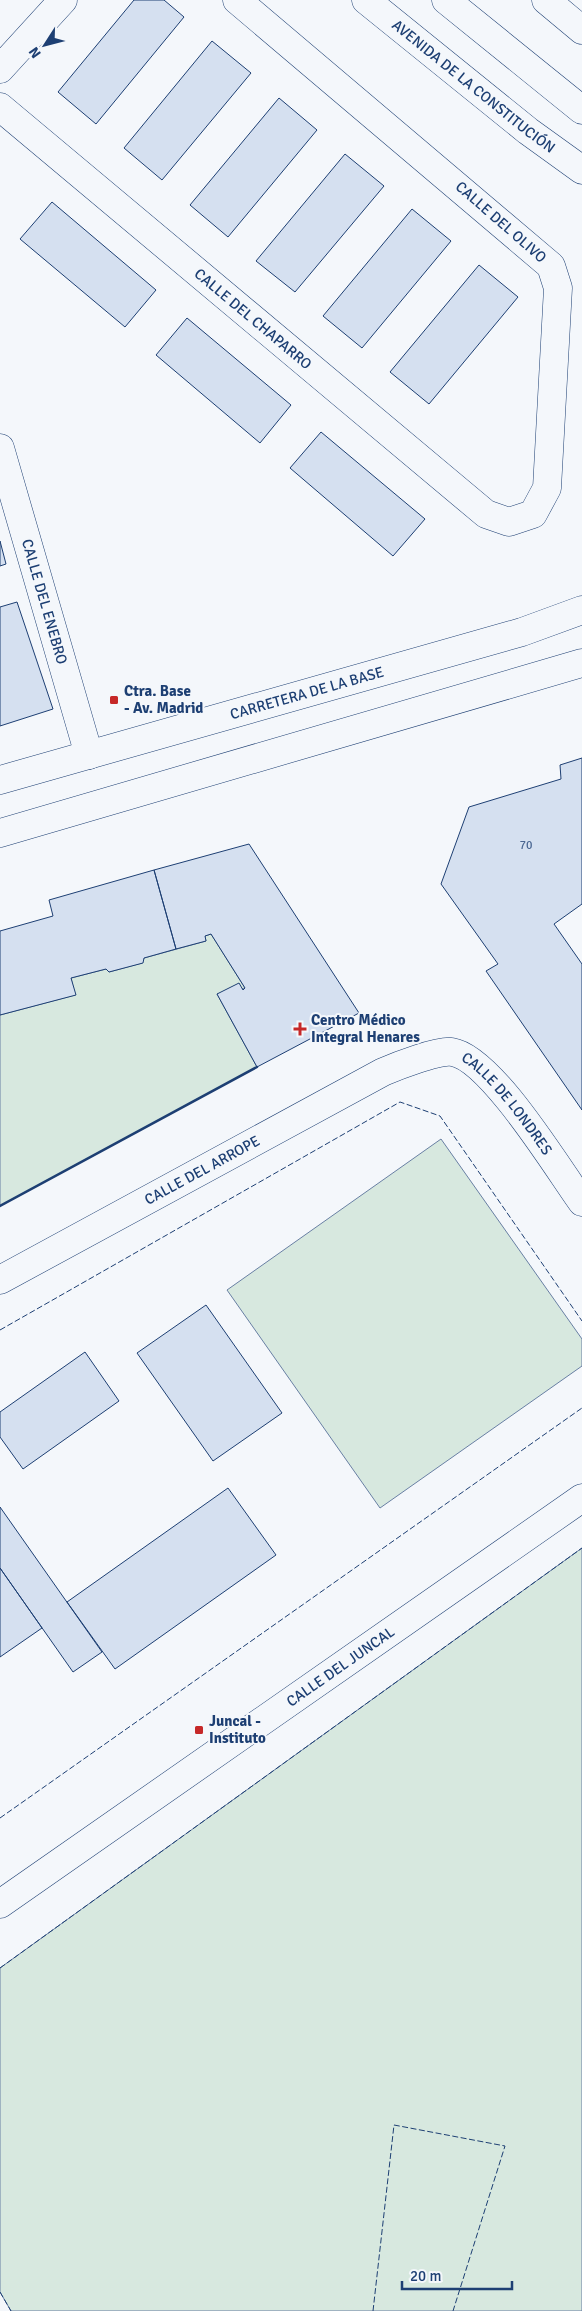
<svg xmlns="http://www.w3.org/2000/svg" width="582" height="2311" font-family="Signika,sans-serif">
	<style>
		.green { fill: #d7e8df; stroke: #687fa3 }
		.building { fill: #d5e0f0; stroke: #1d3f73 }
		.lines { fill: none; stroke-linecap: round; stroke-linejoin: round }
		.street-casing { stroke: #1d3f73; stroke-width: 29 }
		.secondary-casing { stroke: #1d3f73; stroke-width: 29 }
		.primary-casing { stroke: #1d3f73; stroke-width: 29 }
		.street { stroke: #f4f7fb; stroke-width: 28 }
		.secondary { stroke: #f4f7fb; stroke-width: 28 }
		.primary { stroke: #f4f7fb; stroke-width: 28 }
		.fence { stroke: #1d3f73; stroke-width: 1; stroke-dasharray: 6 2.5; stroke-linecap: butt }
		.wall { stroke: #1d3f73; stroke-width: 2.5 }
		.poi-dot { fill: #c62828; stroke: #f4f7fb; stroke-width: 2 }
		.labels { text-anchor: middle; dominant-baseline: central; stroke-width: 4; stroke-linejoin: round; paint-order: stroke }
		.number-label { font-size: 12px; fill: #4b6792 }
		.street-label { font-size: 15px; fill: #1d3f73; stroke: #f4f7fb }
		.poi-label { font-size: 15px; font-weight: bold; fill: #1d3f73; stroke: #f4f7fb; text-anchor: start }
	</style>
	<rect width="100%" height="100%" fill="#f4f7fb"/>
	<path class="green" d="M211 934 245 988 217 994 257 1067 0 1206V1015L75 995 71 978 106 969 109 972 142 963 144 958 206 941 205 936Z
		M441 1139 582 1339V1366L380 1508 227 1290Z
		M582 1548V2311H11L0 2292V1968Z"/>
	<path class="building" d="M134 0H164L184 17 96 124 58 92Z
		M212 41 251 73 162 180 124 148Z
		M279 98 317 130 228 237 190 205Z
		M345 154 384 186 295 292 256 261Z
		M52 202 156 290 125 327 20 239Z
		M412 209 451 241 362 348 323 316Z
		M479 265 518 297 429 404 390 372Z
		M187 318 291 405 260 443 156 355Z
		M321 432 425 519 393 556 290 468Z
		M0 541 6 564 0 566Z
		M17 602 53 709 0 726V607Z
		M582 758V904L554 924 582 964V1110L486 971 498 964 441 884 469 807 561 779 560 765Z
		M249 844 359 1013 257 1067 217 994 239 983 243 990 245 988 211 934 205 936 206 941 176 949 154 870Z
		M154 870 176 949 144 958 143 963 109 972 106 969 71 978 76 995 0 1015V931L53 916 49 900Z
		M206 1305 282 1413 213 1461 137 1353Z
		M85 1352 119 1401 23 1469 0 1437V1412Z
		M228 1488 276 1555 115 1669 67 1602Z
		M0 1507 102 1652 73 1672 0 1568Z
		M0 1568 42 1628 0 1657Z"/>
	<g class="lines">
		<g class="street-casing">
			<g id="street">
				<path d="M546 0 582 30"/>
				<path d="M0 69 63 0"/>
				<path id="s1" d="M0 107 486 514 509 522 533 514 547 488 558 288 551 266 237 0"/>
				<path id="s2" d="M0 448 89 755"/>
				<path id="s3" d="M0 1280 383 1072C397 1066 438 1050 452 1052 491 1058 558 1169 582 1202"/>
				<path id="s4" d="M0 1904 582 1498"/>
			</g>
		</g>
		<g class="secondary-casing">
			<g id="secondary">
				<path id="s5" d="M0 780 522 632 582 610"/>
				<path d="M0 833 582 663"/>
			</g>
		</g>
		<g class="primary-casing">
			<g id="primary">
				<path id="s6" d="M366 0 528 131 582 170"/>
				<path d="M446 0 582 110"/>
			</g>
		</g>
		<use href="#street" class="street"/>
		<use href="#secondary" class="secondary"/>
		<use href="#primary" class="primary"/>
		<path class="fence" d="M0 1330 400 1102 440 1116 582 1321
			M0 1818 582 1408
			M0 1968 582 1548
			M0 2292 11 2311
			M373 2311 394 2125 505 2146 453 2311"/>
		<path class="wall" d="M0 1206 257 1067"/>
	</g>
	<g class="poi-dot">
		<rect x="109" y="695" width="10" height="10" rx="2.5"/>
		<path d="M297.5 1021.5h5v5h5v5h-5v5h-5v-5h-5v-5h5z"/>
		<rect x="194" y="1725" width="10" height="10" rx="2.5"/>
	</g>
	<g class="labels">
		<g class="number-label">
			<text x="526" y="845">70</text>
		</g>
		<g class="street-label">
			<text stroke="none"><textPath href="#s6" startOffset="138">AVENIDA DE LA CONSTITUCIÓN</textPath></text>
			<text transform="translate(501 222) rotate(41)">CALLE DEL OLIVO</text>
			<text stroke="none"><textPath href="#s1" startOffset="330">CALLE DEL CHAPARRO</textPath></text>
			<text stroke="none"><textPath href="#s2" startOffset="160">CALLE DEL ENEBRO</textPath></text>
			<text stroke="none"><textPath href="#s5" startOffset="319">CARRETERA DE LA BASE</textPath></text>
			<text stroke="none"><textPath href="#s3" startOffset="585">CALLE DE LONDRES</textPath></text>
			<text stroke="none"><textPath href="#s3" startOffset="230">CALLE DEL ARROPE</textPath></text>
			<text stroke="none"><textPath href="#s4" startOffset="415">CALLE DEL JUNCAL</textPath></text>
		</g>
		<g class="poi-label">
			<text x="124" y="691">Ctra. Base<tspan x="124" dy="17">- Av. Madrid</tspan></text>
			<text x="311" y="1020">Centro Médico<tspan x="311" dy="17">Integral Henares</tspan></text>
			<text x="209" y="1721">Juncal -<tspan x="209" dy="17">Instituto</tspan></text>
		</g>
	</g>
	<g transform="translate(45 45) rotate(234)" stroke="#f4f7fb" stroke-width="4" paint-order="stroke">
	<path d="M0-4L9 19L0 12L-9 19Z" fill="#1d3f73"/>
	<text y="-8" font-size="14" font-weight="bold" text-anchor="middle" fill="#1d3f73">N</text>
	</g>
	<path d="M402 2281v8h110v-8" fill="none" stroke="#1d3f73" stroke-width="2.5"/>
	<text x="410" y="2281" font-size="15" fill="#1d3f73" stroke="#f4f7fb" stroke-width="4" paint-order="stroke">20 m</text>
</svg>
